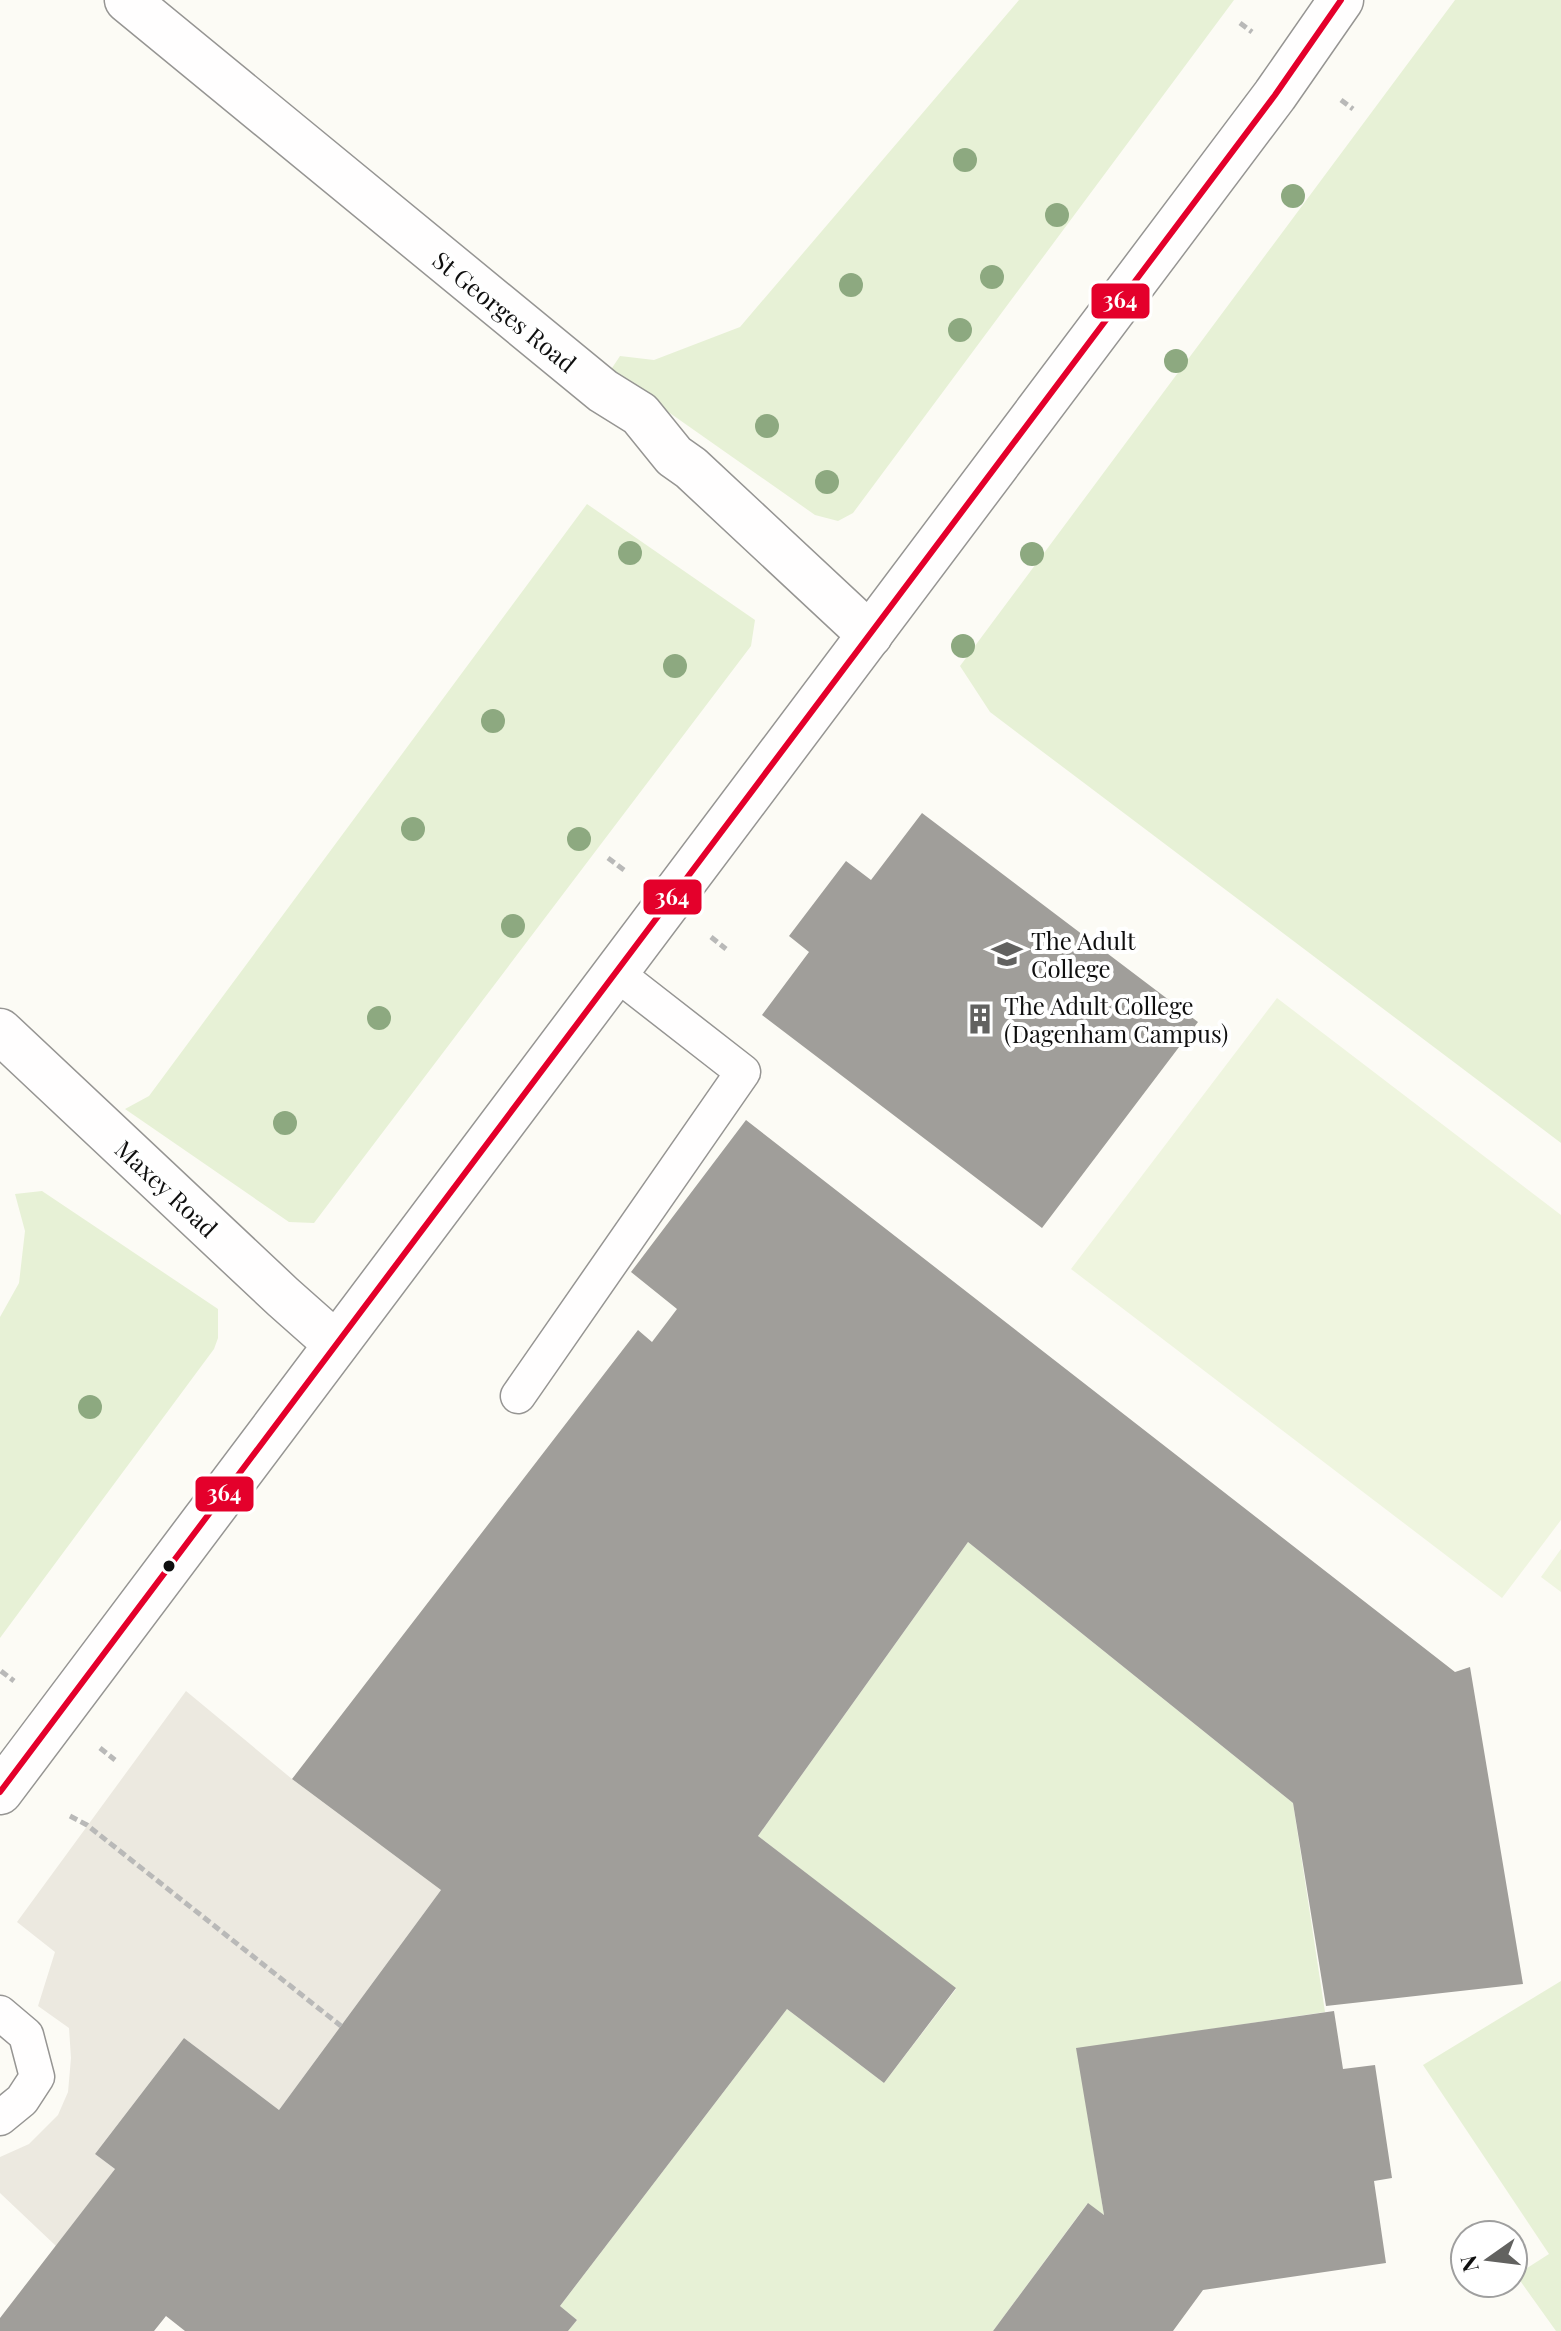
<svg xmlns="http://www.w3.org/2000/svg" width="1561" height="2331" font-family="'Playfair Display',serif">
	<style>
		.green { fill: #e7f1d6 }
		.pitch { fill: #eff5df }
		.plaza { fill: #ece9e0 }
		.building { fill: #a09e9a }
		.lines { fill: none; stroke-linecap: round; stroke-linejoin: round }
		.service-casing { stroke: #969593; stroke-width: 37 }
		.minor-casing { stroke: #969593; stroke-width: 47 }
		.tertiary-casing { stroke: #969593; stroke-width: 47 }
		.path { stroke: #b9b9b8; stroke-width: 5; stroke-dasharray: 8 4; stroke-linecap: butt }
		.service { stroke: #fffefe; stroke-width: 34 }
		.minor { stroke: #fffefe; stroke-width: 44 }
		.tertiary { stroke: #fffefe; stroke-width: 44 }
		.bus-1-casing { stroke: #fff; stroke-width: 12 }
		.bus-1 { stroke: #e4002b; stroke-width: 6 }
		.tree { fill: #8da980 }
		.bus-dot { fill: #0f0f0f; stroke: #fff; stroke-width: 3 }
		.labels { text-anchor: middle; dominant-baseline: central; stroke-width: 8; stroke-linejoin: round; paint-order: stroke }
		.street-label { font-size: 24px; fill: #0f0f0f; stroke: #fff }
		.poi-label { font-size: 24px; fill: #0f0f0f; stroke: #fff; text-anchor: start }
		.line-badge { stroke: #fff; stroke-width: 3 }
		.badge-label { font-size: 22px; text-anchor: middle; font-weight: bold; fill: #fff }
	</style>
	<rect width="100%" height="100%" fill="#fcfbf5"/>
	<path class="green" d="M1019 0H1234L853 513 838 521 815 515 610 371 620 356 654 360 740 327Z
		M1455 0H1561V1143L990 712 960 666Z
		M587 504 755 620 751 646 314 1223 289 1222 125 1109 149 1096Z
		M42 1191 218 1309V1338L214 1349 0 1638V1317L19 1283 25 1231 15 1194Z
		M968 1542 1293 1803 1325 2012 1077 2049 1104 2215 1087 2204 993 2331H568L577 2320 560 2306 787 2009 884 2083 956 1989 758 1836Z
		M1561 1981V2331H1556L1516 2275 1549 2254 1423 2065Z"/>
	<path class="pitch" d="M1277 998 1561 1215V1520L1502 1598 1071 1269Z
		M1561 1549V1592L1541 1577Z"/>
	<path class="plaza" d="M186 1691 292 1779 441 1890 279 2110 184 2038 95 2154 115 2169 56 2246 0 2193V2157L29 2144 58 2115 68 2092 71 2058 69 2028 38 2006 55 1952 17 1922Z"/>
	<path class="building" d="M922 813 1198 1022 1042 1228 762 1015 809 952 789 936 846 861 871 880Z
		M746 1120 1455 1672 1470 1667 1523 1984 1326 2006 1293 1803 968 1542 758 1836 956 1988 884 2083 787 2009 560 2306 577 2320 568 2331H185L166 2316 154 2331H0V2318L115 2169 95 2154 184 2038 279 2110 441 1890 292 1779 638 1330 652 1342 677 1309 631 1272Z
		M1334 2011 1343 2069 1375 2065 1392 2178 1374 2181 1386 2263 1203 2290 1173 2331H993L1088 2203 1104 2215 1076 2048Z"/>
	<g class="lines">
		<g class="service-casing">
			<path id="service" d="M518 1396 743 1072 616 973
				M0 2013 26 2035 37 2077 22 2100 0 2118"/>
		</g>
		<g class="minor-casing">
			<path id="minor" d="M127 0 603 391 640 414 674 456 691 468 870 635
				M0 1031 283 1297 336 1344"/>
		</g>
		<g class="tertiary-casing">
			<path id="tertiary" d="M0 1792 1275 95 1341 0"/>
		</g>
		<path class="path" d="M1240 23 1252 32
			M1341 100 1353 109
			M608 858 624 870
			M711 937 726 949
			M1 1671 14 1681
			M100 1748 115 1760
			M70 1816 87 1825 341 2026"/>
		<use href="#service" class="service"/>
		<use href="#minor" class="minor"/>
		<use href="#tertiary" class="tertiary"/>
		<g class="bus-1-casing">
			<path id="bus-1" d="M0 1792 1275 95 1341 0"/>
		</g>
		<use href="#bus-1" class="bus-1"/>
	</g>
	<g class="tree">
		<circle cx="965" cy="160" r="12"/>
		<circle cx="1293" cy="196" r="12"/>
		<circle cx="1057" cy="215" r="12"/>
		<circle cx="992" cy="277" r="12"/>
		<circle cx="851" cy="285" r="12"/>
		<circle cx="960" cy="330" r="12"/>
		<circle cx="1176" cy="361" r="12"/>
		<circle cx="767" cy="426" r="12"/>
		<circle cx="827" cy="482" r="12"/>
		<circle cx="630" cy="553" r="12"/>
		<circle cx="1032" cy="554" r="12"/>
		<circle cx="963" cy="646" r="12"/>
		<circle cx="675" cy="666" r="12"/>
		<circle cx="493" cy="721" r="12"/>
		<circle cx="413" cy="829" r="12"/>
		<circle cx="579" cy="839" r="12"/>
		<circle cx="513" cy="926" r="12"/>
		<circle cx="379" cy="1018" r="12"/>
		<circle cx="285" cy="1123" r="12"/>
		<circle cx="90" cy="1407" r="12"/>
	</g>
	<defs>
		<g id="university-bare" transform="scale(2.4)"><path d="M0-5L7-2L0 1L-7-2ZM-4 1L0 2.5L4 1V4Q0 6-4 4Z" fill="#626260" stroke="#fff" stroke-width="2.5" paint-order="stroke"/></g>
		<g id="building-bare" transform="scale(2.4)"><path d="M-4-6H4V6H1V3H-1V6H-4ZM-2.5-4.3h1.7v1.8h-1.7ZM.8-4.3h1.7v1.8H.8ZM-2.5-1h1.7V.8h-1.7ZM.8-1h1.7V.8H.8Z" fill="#626260" stroke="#fff" stroke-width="2.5" paint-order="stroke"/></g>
	</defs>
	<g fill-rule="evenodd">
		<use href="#university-bare" x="1007" y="954"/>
		<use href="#building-bare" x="980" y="1019"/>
	</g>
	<circle class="bus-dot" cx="169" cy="1566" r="7"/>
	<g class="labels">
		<g class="street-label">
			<text transform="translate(505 311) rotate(39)">St Georges Road</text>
			<text transform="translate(167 1188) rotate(43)">Maxey Road</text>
		</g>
		<g class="poi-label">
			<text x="1031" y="940">The Adult<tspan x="1031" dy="28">College</tspan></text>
			<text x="1004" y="1005">The Adult College<tspan x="1004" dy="28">(Dagenham Campus)</tspan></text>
		</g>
	</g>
	<g class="line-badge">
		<rect x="1090" y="282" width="61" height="38" rx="8" fill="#e4002b"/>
		<rect x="642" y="878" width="61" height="38" rx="8" fill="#e4002b"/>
		<rect x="194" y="1475" width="61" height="38" rx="8" fill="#e4002b"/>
	</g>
	<g class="badge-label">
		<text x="1120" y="308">364</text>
		<text x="672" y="905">364</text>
		<text x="224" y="1501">364</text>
	</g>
	<g transform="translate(1489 2259) rotate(256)"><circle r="38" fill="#ffffff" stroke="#9f9f9f" stroke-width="2"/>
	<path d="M0-6L14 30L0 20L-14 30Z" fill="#626260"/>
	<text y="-12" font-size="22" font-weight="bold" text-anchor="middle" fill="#0f0f0f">N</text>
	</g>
</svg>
